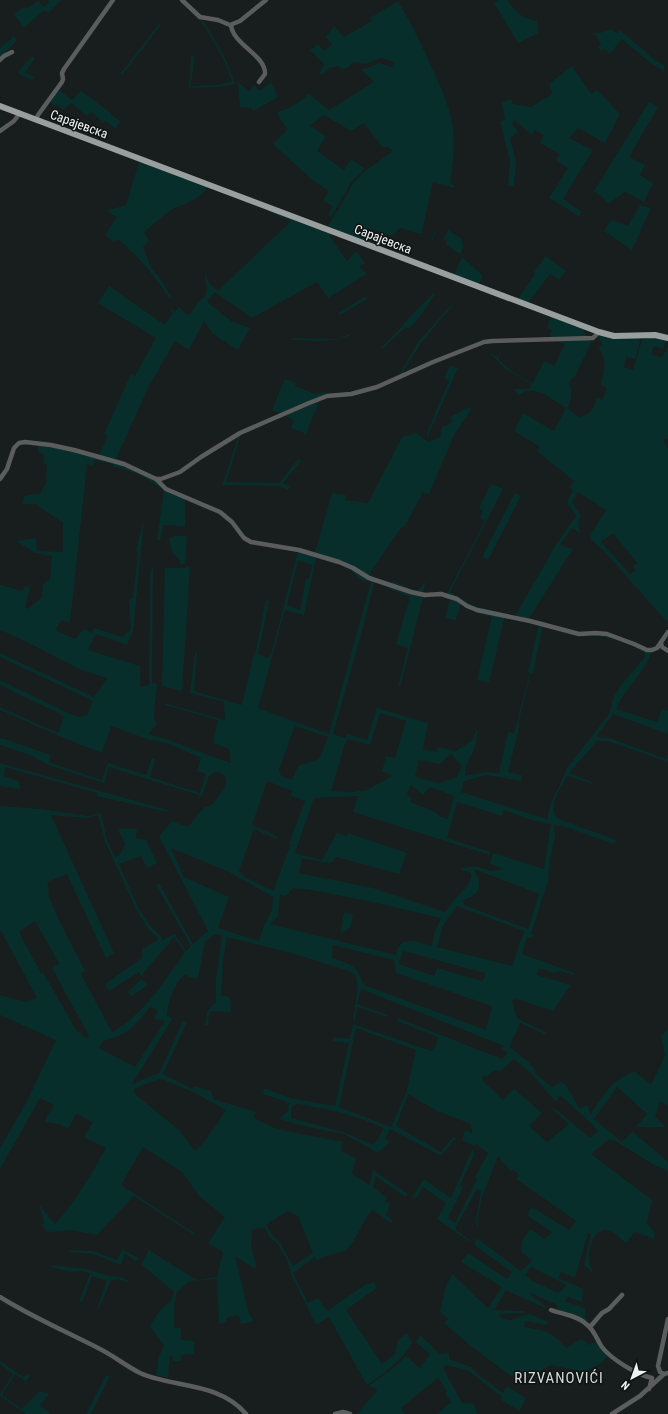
<svg xmlns="http://www.w3.org/2000/svg" width="668" height="1414" font-family="'Roboto Condensed',sans-serif">
	<style>
		.green { fill: #082e2c; fill-rule: evenodd }
		.lines { fill: none; stroke-linecap: round; stroke-linejoin: round }
		.minor { stroke: #5a5d5c; stroke-width: 4.5 }
		.major { stroke: #999f9e; stroke-width: 6 }
		.labels { text-anchor: middle; dominant-baseline: central; stroke-width: 3; stroke-linejoin: round; paint-order: stroke }
		.street-label { font-size: 13px; fill: #f0f3f3; stroke: #0f1413 }
		.quarter-label { font-size: 15px; letter-spacing: 1px; fill: #d5dbdb; stroke: #0f1413 }
	</style>
	<rect width="100%" height="100%" fill="#181d1d"/>
	<path class="green" d="M48 0H61L49 13 44 10 24 28 14 14 24 7 26 9 38 1 44 7 49 3Z
		M499 0H507C517 13 520 17 537 21L538 33 518 43 494 3Z
		M398 1C412 24 423 48 434 72 442 90 450 108 453 128 455 146 453 165 450 183L455 186 454 188 433 182 421 236 432 240 434 231 446 235 448 230 461 238 463 248 460 254 446 245 447 241 444 240 445 235 435 232 433 241 420 236 421 234 400 228 392 236 369 228 363 241 327 227 344 200 353 183 364 172 393 151 388 147H382L364 123 351 131 324 115 310 126 326 136 317 151 344 170 351 159 365 169 352 181 331 217 328 215 333 206 323 201 329 191 311 179 273 144 287 130 277 113C285 109 305 102 308 93L329 110 374 82 360 69 367 68 379 63 392 67 394 62 380 58 366 64 353 62 348 68 342 69 339 66 329 68 323 74H319L324 64 310 50 318 44 324 51 332 45 326 37 334 26 344 37 372 21 370 18Z
		M202 19C215 41 228 59 235 84L216 87 189 88 191 56H193L194 58 191 86 216 85 232 82C226 60 214 42 202 23L201 20Z
		M159 24 161 25 122 75 120 74Z
		M610 29 618 33 620 30 655 60 665 66 663 72 661 69 652 64 622 39 610 54 605 49 601 51 598 47 601 44 594 33H600Z
		M14 36 17 40 0 58V48Z
		M32 56 35 58 25 72 34 77 32 80 17 73Z
		M572 66 591 94 597 90 620 114 605 143 578 128 569 138 593 150 563 199 582 212 579 216 549 198 568 168 556 161 559 154 540 143 544 135 535 130 532 135 514 120 512 124 518 132 510 138 516 161 514 186H508L510 160 500 122 505 119 502 103 511 99 513 104 531 107 552 94 549 84Z
		M238 82 249 91 254 85 260 91 271 82 278 97 253 111 252 108 240 107Z
		M59 90 72 100 81 91 111 113 110 114 120 121 116 129 105 121 103 123 92 112 87 116 71 103 63 110 56 104 54 106 49 102Z
		M649 102 658 107 629 157 645 165 640 175 653 183 644 202 625 192 608 204 602 197 594 191Z
		M112 150 208 186C202 199 183 204 171 210 162 216 153 225 144 232L149 241 143 247 151 268 160 278 172 298H169C154 274 139 258 118 239L114 242 105 235 117 217 106 211 126 205 139 162 112 152Z
		M640 205 651 208 632 250 604 231 609 222 612 220 628 226Z
		M270 210 334 234 329 235 347 261 356 251 365 263 360 267 367 274 328 298 317 282 252 318 215 292 207 302 231 321 250 328 238 350 213 334 204 321 189 350 175 341 149 386 115 461 98 457 108 436 104 434 131 374 135 376 156 338 98 303 109 286 165 325 172 314 171 308 175 312 179 307 186 314 190 315 198 302 206 295 207 287 204 271 209 283 218 291 291 221 269 212Z
		M546 256 566 271 559 280 550 274 528 303 518 299 535 274 534 272Z
		M462 257 483 276 478 284 454 275Z
		M434 293 435 294 422 314 409 329 406 327 382 349 381 348 404 325 403 324Z
		M366 296 367 299 340 315 338 313Z
		M451 305 452 306 421 343 401 375 398 377 418 342Z
		M551 316 586 329 583 332 588 336 549 338 552 330 547 328Z
		M352 333V334C334 344 312 340 292 340V338L337 339Z
		M600 335 641 337 635 359 626 357 624 367 633 370 643 337 667 339 663 349 654 346 651 354 662 358 668 346V439L665 438 663 440 668 449V623L603 550 590 539 591 534 606 510 578 492 572 502 581 516 578 522 580 533 572 528 560 545 573 549 528 620 505 615 489 683 477 680 492 617 473 612V609L461 603 456 620 445 618 450 600C440 595 433 596 423 598L400 687 398 686 408 648 396 644 410 597 390 589 384 583 391 584 392 581 417 591 426 581 423 592 427 594H447L485 521 480 518 483 511 479 508 491 484 503 489 450 592 472 605 515 616 557 543 576 516 567 502 573 490 569 487 574 481 537 451 540 447 514 431 523 413 554 431 566 408C555 402 540 388 527 391 524 392 521 394 518 395L514 389H529L532 384C522 379 513 374 504 368 499 363 495 357 488 352L497 357 507 341 498 358C507 370 519 377 533 383L544 361 554 366 565 344 561 342 560 343 557 340H588L592 341 575 376 569 382C572 391 572 399 567 408L579 417C591 415 594 408 597 397L602 400 607 388 601 385C603 377 605 367 604 358 603 354 599 351 599 346L602 345V342L599 341 600 339 598 337ZM613 533 637 563 633 566 635 571 630 574 601 542Z
		M450 365 458 368 428 436 426 435 449 381 444 378Z
		M285 379 296 383 295 386 315 394 325 392 327 397 320 399 306 434 291 428 294 420 272 410Z
		M469 407 471 409 454 435 429 494 423 492 405 526 400 529 370 573 377 580 375 579 361 635 333 734 346 738 347 734 367 740 377 708 428 723 423 749 437 752 438 747 456 751 473 740 476 730 478 731 474 750 466 765 465 776 486 772 499 773 508 732 514 733 530 673 528 672 539 624 543 625 533 674 531 673 518 724 520 725 508 772 522 775 521 781 487 775 464 781 461 792 547 819 551 803 562 780 567 768 609 714 614 696 621 685 645 657 644 652C629 644 611 636 593 636V634H601L652 651C645 673 625 688 616 709L657 722 662 709 668 711V734L613 714 596 737 610 738 666 759 668 756V762L608 741H597L569 773 592 782V784L567 776C561 788 546 807 558 819L617 840 614 844 566 827 554 825 555 837 550 859 548 881 531 934 535 935 531 938 527 937 522 954 575 973 574 975 560 971 554 973 539 968 537 975 571 985 553 1011 517 999 512 1001 515 1013 518 1019 546 1032 545 1034 520 1023C518 1031 510 1041 510 1047L526 1060 534 1068 535 1073 552 1087 561 1082 566 1085 579 1108 588 1105 590 1115C604 1095 610 1081 635 1071L651 1085 665 1056 661 1036 666 1030H668V1106L660 1101 655 1117 666 1127H636L647 1114 617 1087 594 1119 622 1142 632 1131 668 1162V1171L654 1165 614 1140H608L591 1154 652 1200 647 1223 655 1233 654 1239 635 1232 626 1243C621 1239 612 1229 605 1230 593 1231 588 1250 589 1259 589 1264 592 1269 594 1274L584 1265 591 1234 588 1233 575 1278 561 1272 558 1278 583 1289 582 1302 568 1297 564 1301 585 1308 586 1321 558 1311 557 1305 531 1293 530 1295 547 1307 545 1308 506 1290 494 1310 525 1311V1313L499 1314 501 1318 510 1320 530 1314 549 1322 546 1325 525 1321 524 1327C546 1331 552 1331 566 1348L581 1339 589 1345 596 1341 608 1356 602 1363 583 1372 551 1365 543 1369 539 1374 516 1372 512 1377 467 1343 444 1323 448 1319 440 1312 445 1289 452 1274 488 1308 502 1287 461 1262 468 1253 507 1279 512 1272 474 1245 477 1238 521 1271 532 1261 521 1251 522 1241 530 1229 545 1239 552 1232 528 1216 529 1210 532 1207 569 1230 576 1221 516 1179 519 1175 513 1169 511 1172 498 1156 482 1197 478 1217V1229L476 1221 481 1191 477 1189 455 1229 471 1241 470 1242 437 1219 446 1203 423 1187 416 1199 412 1197 424 1179 451 1198 473 1148 474 1155 460 1185 463 1187 448 1218 455 1223 477 1179 475 1177 488 1153 476 1144 474 1146 462 1140 465 1130 472 1133 471 1124 437 1111 408 1094 396 1126 441 1152 453 1137 456 1138 441 1156 390 1129 385 1138 390 1142 378 1153 344 1134 307 1127 279 1119 288 1111 289 1103 263 1094 264 1088 290 1098 335 1106 349 1043 333 1041V1037L350 1039 353 1024 431 1051 436 1046 438 1037 397 1021 398 1018 502 1059 508 1053 502 1049 504 1046 361 989 357 1004 388 1015 387 1017 357 1007 355 1021 353 1020C354 1010 361 982 355 975 353 972 349 971 346 970L291 953 227 937 223 961 221 995 230 997 231 1012 212 1011 209 1014 208 1025H205L207 1013 213 1004 216 1003V979L222 935 215 934 205 942 198 979 189 977 185 974C173 985 168 1001 167 1016L173 1018 132 1084 159 1073 183 1021 187 1022 163 1074 193 1089 194 1086 211 1091 213 1099 256 1112 254 1118 277 1129 343 1142 341 1151 356 1158 352 1174 370 1185 373 1170 408 1194 406 1197 375 1176 373 1187 387 1198 385 1201 390 1204 386 1215 393 1221 391 1223 373 1210 367 1216 353 1242 346 1251 329 1255 317 1260 315 1257 293 1273 308 1303 318 1298 327 1311 365 1285 374 1282 377 1288 346 1310 382 1364 395 1354 398 1340 407 1333 412 1343C402 1361 384 1373 367 1385L329 1317 316 1325 291 1274 287 1260 277 1243 270 1238 265 1228 252 1229 251 1245 257 1268 252 1267 235 1256 249 1314 253 1320 252 1322 241 1324 239 1315 226 1318V1323L219 1324 217 1279 190 1281 181 1288 176 1294V1301L174 1302V1328H181V1340L194 1341V1354L181 1355V1361H173V1356H170L168 1378 156 1375 158 1362 157 1361 164 1346 150 1326 160 1310 171 1301 174 1292 141 1264 149 1250 195 1279 199 1280 217 1277 223 1252 208 1243 225 1217 200 1197 182 1172 143 1147 121 1185 194 1233V1235L134 1196 97 1235 70 1230 48 1232 41 1225 44 1223 39 1203 43 1210 55 1224C76 1201 91 1175 106 1148L84 1137 93 1122 76 1114 68 1129 59 1124 44 1122 54 1105 40 1098 0 1169V1148L27 1101 56 1040 0 1015V995L26 1002 37 998 0 929V806L40 809 88 816 101 813 107 840 115 857 120 855 125 844 118 829H137L136 838 146 840 157 863 147 868 141 856 119 864 138 907 150 926 160 935 162 940 175 934 186 951 191 946 156 885 159 883 193 944 208 931 159 836 172 821 188 827C193 821 198 813 204 808 207 806 210 806 213 804 215 801 224 789 225 786 230 775 218 768 209 776L202 796 109 767 104 783 49 765 30 755 0 745V739L2 738 51 755 49 762 102 780 108 763 146 775 152 758 155 759 150 777 200 793 206 774 197 771 201 758 167 743 147 739 111 726 102 753 59 736 0 710V707L58 733 64 716 0 685V680L66 712 79 717 87 715 93 701 0 657V653L94 697 107 678 81 670 21 639 0 630V585L23 591 24 586 30 587 25 607 28 609 42 597 43 584 50 579 52 556 35 553 16 541 36 538 37 551 63 552V523L38 506V504H23L24 496 36 494 39 495 46 483 47 465 44 463V455L38 452V445L61 448 128 466 145 474 185 498V526L163 525 160 541 157 539 164 491C146 477 136 471 113 467V464L94 460 93 466 87 464 70 623 62 620 55 630 75 639 84 629 93 633 94 628 122 637 131 630 129 600 133 598 138 554 136 549 144 519 133 631 127 645 96 634 88 650 140 666V687L149 685 150 573 153 567 152 683 157 684 154 715 156 725 148 734C177 741 203 754 231 763L229 749 213 743 218 720 165 705 164 703 225 720 224 702 190 693 195 652 197 653 194 691 242 705 253 657 255 655 266 600 269 601 258 654 268 658 271 655 298 551 314 556 332 493 346 495 345 500 368 503 402 437 417 433 428 442 440 437 442 427 452 422 450 417ZM316 558 348 567 361 580 371 582 329 734 258 708 285 610 304 615ZM298 560 312 565 309 579 306 578 300 610 287 605ZM380 713 406 721 395 758 386 756 382 772 393 775 392 776 367 790 353 792 331 791 345 744 348 739 370 745ZM295 726 328 737 319 759 298 766 292 780 281 776 279 769ZM451 754 462 766 457 777 439 783 415 777 419 760 440 764ZM267 781 292 791 291 796 305 801 289 843 291 844 273 891 245 877 239 871 254 829 276 839 277 836 252 825ZM411 785 423 795 430 787 454 796 448 819 441 817 435 812 410 802 412 799 407 794ZM358 796 353 812 490 855V852L447 838 457 802 502 816 504 810 531 820 551 824 544 869 493 853 490 864 504 869 492 871 475 866 462 868 461 870 471 873C472 885 464 889 457 897 453 901 449 907 445 912L373 888 299 873 302 858 322 862 330 863 336 857 399 874 407 853 348 833 347 836 337 833 322 860 295 853 314 798ZM51 815 87 818 98 815 105 841 136 909 149 930 157 937 158 940 142 949V958L105 984 109 991 139 972 141 976 174 937 185 952C164 982 144 1014 112 1032L81 974 85 971 58 918 49 897 48 884 47 882 67 874 106 958 114 953ZM171 848 229 872 273 897 272 910 264 925 259 941 218 928 229 897 184 877ZM474 869 539 894 528 929 464 905 463 900C474 897 483 891 478 878 477 875 475 873 474 869ZM293 888 312 890 363 900 441 918 435 931 432 946C423 944 406 936 399 946 397 948 397 952 396 955L270 924 278 916 280 895 286 896ZM457 906 524 931 512 966 437 947 443 926ZM35 921 59 963 52 968 89 1036 86 1038 76 1030 43 972 41 973 19 932ZM333 945 394 960 396 973 492 1006 486 1030 364 985C356 964 352 965 332 958ZM403 951 485 973V977L482 981 437 968 434 976 399 964ZM151 1006 158 1011 154 1019 165 1021 135 1067 99 1048 103 1041 116 1037 128 1031 139 1021ZM356 1028 416 1050 406 1093 391 1127 339 1107ZM514 1059 531 1073 555 1101 561 1096 592 1124 598 1131 590 1138 554 1108 552 1109 569 1124 547 1142 529 1126 542 1113 514 1089 503 1100 483 1081 482 1076H487L495 1070 501 1071ZM159 1079H162L193 1092 226 1110 205 1141 195 1151 180 1131 135 1094 134 1089ZM298 1104C328 1109 356 1115 384 1128L374 1145 343 1132 291 1118V1110L294 1105ZM287 1211 298 1216 313 1253 293 1266 280 1243 273 1236 266 1225ZM531 1267 567 1285 558 1293 531 1280 525 1275Z
		M241 434 226 482 279 483 298 459 301 461 283 483 290 487 288 490 280 486 222 485 239 435Z
		M515 493 521 496 488 560 482 557Z
		M175 536H187L185 563 181 565 178 558 172 553 169 538Z
		M186 566 190 567 182 691 162 686 165 568H186Z
		M0 763 168 810 167 812 97 796V793L5 767 4 776 19 781 20 789 0 786Z
		M344 913 353 914 351 927 340 934Z
		M141 979 148 985 132 996 128 992Z
		M122 1249 139 1258 136 1261 125 1254 121 1265 93 1254 69 1252 70 1250 93 1251 117 1260Z
		M51 1265 87 1269 109 1276 121 1277 129 1281V1283L118 1279 111 1280 99 1309H97L107 1281 92 1276 82 1302 79 1301 90 1274 83 1271 70 1272 51 1267Z
		M420 1335 440 1354 449 1353V1359L471 1367 480 1376 503 1393 507 1386 526 1398 520 1411 501 1400 502 1397 469 1371 446 1365 443 1368 462 1403 474 1404 477 1414H437L451 1402 445 1394 447 1392 438 1378 401 1408 405 1414H357L377 1391 375 1388 368 1386 396 1366 406 1356 420 1368 430 1354 416 1342Z
		M0 1361 23 1377 27 1374 30 1376 26 1381 15 1374 2 1395 22 1409 40 1391 49 1394 40 1405 50 1414H26L0 1396V1394L13 1374 0 1364Z
		M106 1375 110 1376 91 1414H86Z"/>
	<g class="lines">
		<path class="minor" d="M182 0 200 17 218 20 230 25 240 21 266 0
			M231 25C233 45 266 55 265 74L259 82
			M0 60 4 56 12 52
			M36 120 38 115 62 82 63 79 62 73 64 69 113 0
			M0 131 14 121 20 113
			M0 479 7 469 14 448 19 443 25 442 51 445 74 450 124 464 156 479H161L180 472 201 457 240 433 309 403 327 396 351 394 377 387 433 362 484 342 492 341 593 338 599 332
			M156 479 166 489 220 512 232 522 244 538 251 542 299 550 339 562 353 568 369 578 411 592 425 595 441 594 457 599 467 606 477 610 530 621 579 634 596 633 607 634 634 644 647 650H652L657 648 668 632
			M661 643 662 647 668 651
			M0 1297C32 1317 67 1332 100 1349 114 1356 126 1366 140 1373 173 1388 220 1382 246 1414
			M551 1310C562 1314 578 1316 586 1324 594 1329 597 1340 602 1347 611 1359 637 1375 652 1378L649 1389
			M590 1327 602 1313 609 1309 622 1295
			M664 1374 660 1372 658 1366 668 1319
			M335 1414 343 1412 350 1414
			M612 1414 640 1396 664 1374 668 1373"/>
		<path class="major" d="M0 106 599 332 614 336 655 335 668 338"/>
	</g>
	<g class="labels">
		<g class="street-label">
			<text transform="translate(79 124) rotate(20)">Сарајевска</text>
			<text transform="translate(383 239) rotate(21)">Сарајевска</text>
		</g>
		<g class="quarter-label">
			<text x="559" y="1378">RIZVANOVIĆI</text>
		</g>
	</g>
	<g transform="translate(632 1378) rotate(221)" stroke="#0f1413" stroke-width="3" paint-order="stroke">
	<path d="M0-3L7 15L0 10L-7 15Z" fill="#f0f3f3"/>
	<text y="-6" font-size="11" font-weight="bold" text-anchor="middle" fill="#f0f3f3">N</text>
	</g>
</svg>
